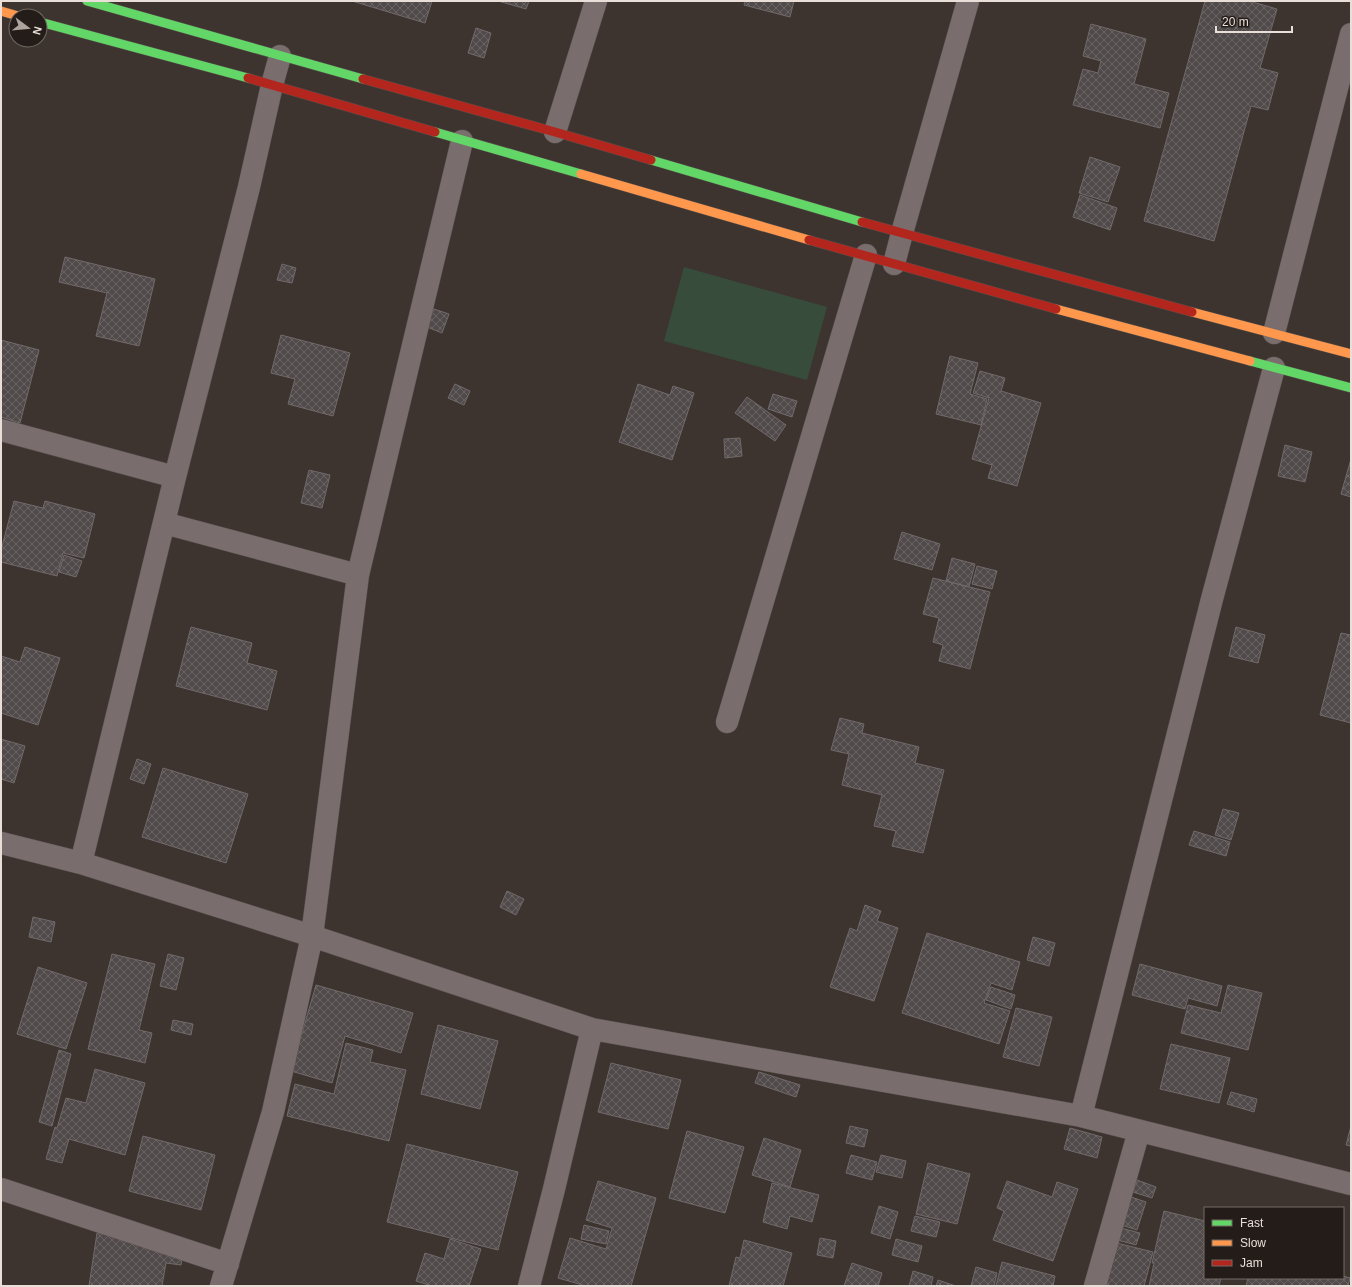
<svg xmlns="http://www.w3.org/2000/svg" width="1352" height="1287" font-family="Arial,sans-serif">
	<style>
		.grass { fill: #374c3a }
		.building { fill: url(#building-cross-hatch); stroke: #716a6b }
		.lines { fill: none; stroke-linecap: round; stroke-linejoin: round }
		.street-casing { stroke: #58504c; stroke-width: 23 }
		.fast-casing { stroke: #58504c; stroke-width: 10 }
		.slow-casing { stroke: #58504c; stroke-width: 10 }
		.jam-casing { stroke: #58504c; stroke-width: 10 }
		.street { stroke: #7a6d6e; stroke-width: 22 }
		.fast { stroke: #63d668; stroke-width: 9 }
		.slow { stroke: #ff974d; stroke-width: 9 }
		.jam { stroke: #b3261e; stroke-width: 9 }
	</style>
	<defs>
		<pattern id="building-cross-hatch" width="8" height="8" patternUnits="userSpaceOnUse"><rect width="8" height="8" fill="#514a4b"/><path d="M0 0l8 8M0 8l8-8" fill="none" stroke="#6a6464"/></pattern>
	</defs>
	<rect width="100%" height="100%" fill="#3d3430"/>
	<path class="grass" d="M684 267 827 307 807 380 664 341Z"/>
	<path class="building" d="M352 1H432L425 23Z
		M498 1H529L526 9Z
		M745 1H794L790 17 744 5Z
		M1205 1H1249L1277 9 1260 68 1278 73 1268 110 1251 106 1214 241 1144 221Z
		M1091 24 1146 39 1134 84 1169 93 1160 128 1073 105 1083 69 1098 73 1101 61 1083 56Z
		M476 28 491 33 484 58 468 53Z
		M1090 157 1120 167 1108 202 1079 193Z
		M1080 195 1117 208 1110 230 1073 217Z
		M65 257 155 279 139 346 96 336 107 293 59 282Z
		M282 264 296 268 292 283 277 280Z
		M434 309 449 314 442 333 427 327Z
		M281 335 350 353 333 416 288 404 295 379 271 373Z
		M1 340 39 350 20 423 1 417Z
		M950 356 978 363 970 394 987 399 981 425 936 414Z
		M980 371 1005 378 1001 391 1041 403 1017 486 988 478 992 465 972 459 989 398 973 393Z
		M455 384 470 391 464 405 448 398Z
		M638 384 670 395 673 386 694 393 672 460 619 442Z
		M773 394 797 401 792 417 768 409Z
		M747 397 786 425 775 441 735 413Z
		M740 438 742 456 725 458 724 439Z
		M1285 445 1312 452 1305 482 1278 476Z
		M1351 459V497L1341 494Z
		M309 470 330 475 322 508 301 503Z
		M14 501 43 508 45 501 95 514 84 558 63 553 57 576 1 562V550Z
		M902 532 940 544 932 570 894 559Z
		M64 555 82 561 76 577 59 572Z
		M952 558 975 564 969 587 946 581Z
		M977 566 997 571 992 589 972 584Z
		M933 578 990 592 970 669 939 661 943 645 933 642 939 618 923 614Z
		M191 627 252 643 247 663 277 671 267 710 176 686Z
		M1236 627 1265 635 1258 663 1229 656Z
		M1341 633 1351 635V723L1320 715Z
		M25 647 60 658 38 725 1 713V656L20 662Z
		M840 718 864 724 862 733 919 747 915 763 944 770 923 853 892 846 896 831 874 826 882 795 842 785 849 754 831 750Z
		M1 739 25 746 14 783 1 779Z
		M137 759 151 764 144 784 130 779Z
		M163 768 248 794 226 863 142 837Z
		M1223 809 1239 813 1231 840 1215 835Z
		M1194 831 1230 842 1226 856 1189 845Z
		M507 891 524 899 516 915 500 907Z
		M865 905 881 911 877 921 898 928 874 1001 830 987 850 928 857 931Z
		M33 917 55 922 51 942 29 937Z
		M927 933 1020 962 1012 990 991 983 984 1003 1010 1011 999 1044 902 1013Z
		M1033 937 1055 943 1049 966 1027 960Z
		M112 954 155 964 139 1030 152 1033 145 1063 88 1049Z
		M168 954 184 958 176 990 160 986Z
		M1140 964 1222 986 1217 1006 1188 998 1185 1009 1132 995Z
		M38 967 87 983 66 1049 17 1034Z
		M316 985 413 1013 401 1053 345 1036 332 1083 291 1071Z
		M1228 985 1262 993 1248 1050 1181 1033 1188 1005 1221 1013Z
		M991 987 1015 995 1011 1009 986 1000Z
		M1016 1008 1052 1017 1039 1066 1003 1057Z
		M173 1020 193 1024 191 1035 171 1030Z
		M438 1025 498 1041 480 1109 421 1094Z
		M346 1043 373 1050 370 1062 406 1070 389 1141 287 1116 295 1084 334 1094Z
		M1171 1044 1230 1058 1219 1103 1160 1089Z
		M59 1050 71 1054 52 1126 39 1122Z
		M611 1063 681 1080 668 1129 598 1112Z
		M95 1069 145 1083 125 1155 69 1139 62 1163 46 1159 55 1127 57 1128 66 1098 86 1103Z
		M759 1072 800 1085 796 1097 755 1083Z
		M1231 1092 1257 1099 1254 1112 1227 1104Z
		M850 1126 868 1130 864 1147 846 1143Z
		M1351 1126V1146L1346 1145Z
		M1070 1128 1102 1137 1097 1158 1064 1149Z
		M687 1131 744 1147 725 1213 669 1198Z
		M143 1136 215 1155 201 1210 129 1191Z
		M764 1138 801 1150 790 1187 752 1175Z
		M407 1144 518 1172 498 1250 387 1222Z
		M851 1155 877 1162 872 1180 846 1173Z
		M881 1155 906 1161 902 1178 876 1172Z
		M928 1163 970 1174 957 1224 916 1214Z
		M1137 1180 1156 1187 1152 1198 1133 1192Z
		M598 1181 656 1198 631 1286H586L558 1278 570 1238 606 1249 612 1228 586 1220Z
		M1007 1181 1052 1197 1057 1182 1078 1189 1053 1261 993 1240 1004 1211 997 1208Z
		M772 1183 819 1195 812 1222 790 1216 787 1229 763 1222Z
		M1131 1197 1146 1202 1137 1230 1121 1225Z
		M879 1206 898 1212 890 1239 871 1233Z
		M1164 1211 1205 1221V1278H1221L1219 1286H1149L1154 1263H1152Z
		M915 1216 940 1222 936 1237 911 1231Z
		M584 1225 609 1231 606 1244 581 1239Z
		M1121 1228 1140 1233 1136 1245 1117 1240Z
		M97 1233 184 1246 181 1265 166 1263 162 1286H89Z
		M820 1238 836 1241 833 1258 817 1255Z
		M450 1239 481 1249 469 1286H432L416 1281 425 1253 444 1259Z
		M896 1239 922 1246 918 1262 892 1255Z
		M744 1240 792 1253 783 1286H729L736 1257 740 1258Z
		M1117 1243 1153 1252 1144 1286H1106Z
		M1002 1262 1055 1276 1053 1286H996Z
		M852 1263 882 1273 878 1286H844Z
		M976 1267 997 1273 994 1286H971Z
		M913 1271 933 1277 931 1286H909Z
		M1343 1276 1350 1278 1348 1286H1246L1248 1278H1343Z
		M938 1280 956 1286H936Z"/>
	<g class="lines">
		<g class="street-casing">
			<path id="street" d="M555 132 596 1
				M894 264 902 233 968 1
				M1274 333 1351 34
				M1 430 175 477
				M164 523 358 575
				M727 722 866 255
				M1 843 81 863 312 936 592 1029 1081 1116 1351 1184
				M81 863 175 477 249 187 272 85 280 56
				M1081 1116 1212 599 1274 368
				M1 1189 228 1264
				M221 1286 273 1112 312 936 358 575 462 141
				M529 1286 554 1189 592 1029
				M1095 1286 1139 1131"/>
		</g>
		<g class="fast-casing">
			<path id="fast" d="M87 1 363 79
				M40 22 248 78
				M435 132 581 174
				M651 160 862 222
				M1250 361 1351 388"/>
		</g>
		<g class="slow-casing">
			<path id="slow" d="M1 11 18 16
				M581 174 809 240
				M1056 309 1250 361
				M1192 312 1351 354"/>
		</g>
		<g class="jam-casing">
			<path id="jam" d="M248 78 435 132
				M363 79 555 132 651 160
				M862 222 1192 312
				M809 240 1056 309"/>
		</g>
		<use href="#street" class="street"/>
		<use href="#fast" class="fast"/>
		<use href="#slow" class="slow"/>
		<use href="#jam" class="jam"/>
	</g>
	<rect width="1352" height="1287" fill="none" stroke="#eaded9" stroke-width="4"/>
	<rect x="1204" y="1207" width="140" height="72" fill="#241c18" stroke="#736a65"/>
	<rect x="1212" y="1220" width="20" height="6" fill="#63d668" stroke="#736a65"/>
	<text x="1240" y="1227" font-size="12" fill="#eaded9">Fast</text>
	<rect x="1212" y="1240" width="20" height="6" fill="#ff974d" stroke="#736a65"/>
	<text x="1240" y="1247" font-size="12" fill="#eaded9">Slow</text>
	<rect x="1212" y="1260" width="20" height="6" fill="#b3261e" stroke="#736a65"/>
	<text x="1240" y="1267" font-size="12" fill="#eaded9">Jam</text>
	<g transform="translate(28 28) rotate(106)"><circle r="19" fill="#241c18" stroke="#736a65"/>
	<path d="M0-3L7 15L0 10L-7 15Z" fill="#ada29e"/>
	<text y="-6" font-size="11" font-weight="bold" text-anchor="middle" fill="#eaded9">N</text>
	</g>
	<path d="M1216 26v6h76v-6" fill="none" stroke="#eaded9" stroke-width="2"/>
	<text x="1222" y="26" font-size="12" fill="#eaded9" stroke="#241c18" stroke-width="3" paint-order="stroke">20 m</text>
</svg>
